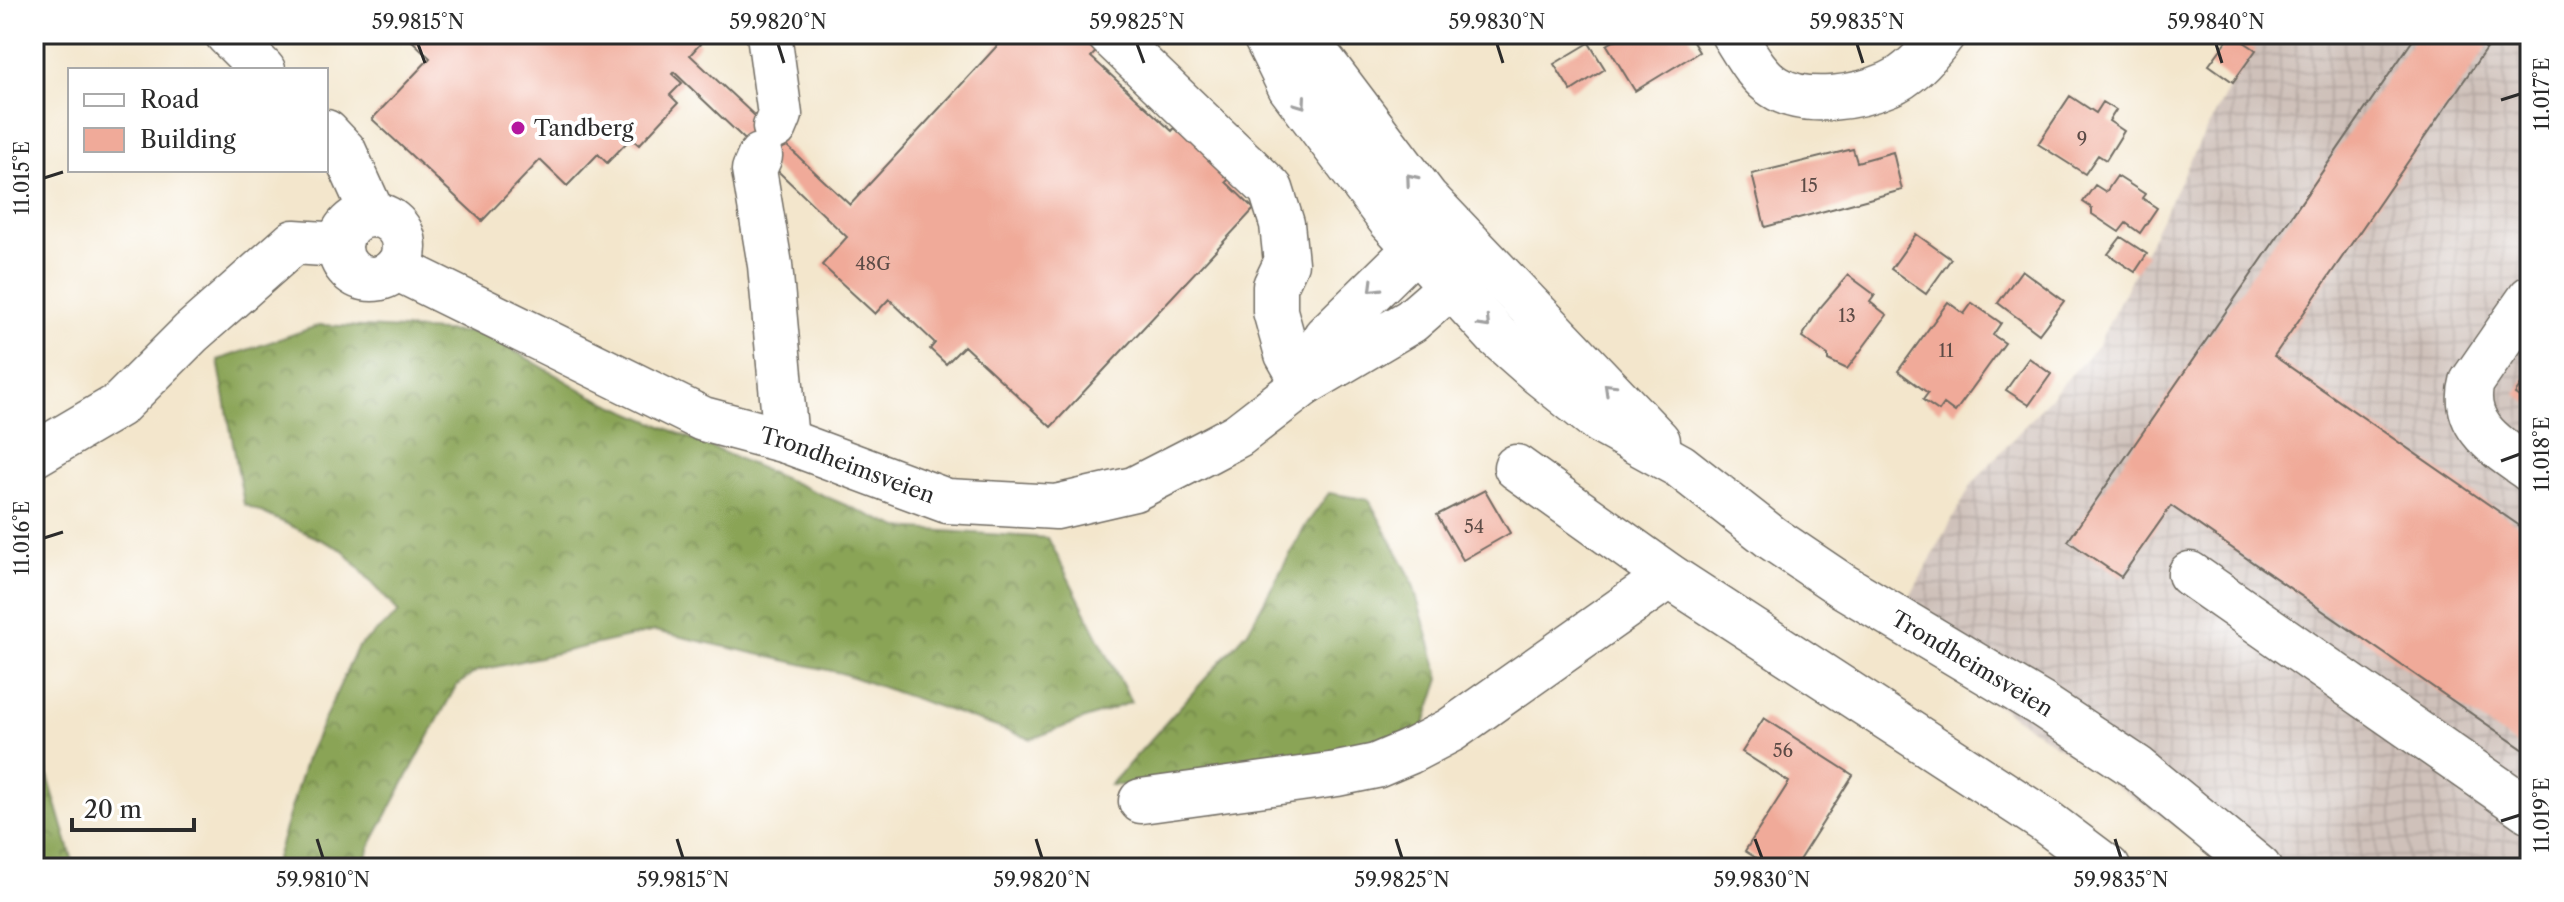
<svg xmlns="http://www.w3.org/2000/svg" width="2564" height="902" font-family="'Libre Caslon Text',serif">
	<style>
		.industrial { fill: url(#industrial-grid) }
		.forest { fill: url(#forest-crowns); stroke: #5a6840; stroke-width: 2 }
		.building { fill: #f0aa99 }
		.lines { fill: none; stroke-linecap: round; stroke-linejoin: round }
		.minor-casing { stroke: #716c63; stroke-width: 47 }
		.major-casing { stroke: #716c63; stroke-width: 47 }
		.minor { stroke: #fff; stroke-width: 44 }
		.major { stroke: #fff; stroke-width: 44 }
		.oneway { stroke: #a0a0a0 }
		.ticks { fill: none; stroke: #2b2b2b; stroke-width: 3 }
		.poi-dot { fill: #b5179e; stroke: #fff; stroke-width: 3 }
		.labels { text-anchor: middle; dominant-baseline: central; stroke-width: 8; stroke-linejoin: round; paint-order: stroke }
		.number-label { font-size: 18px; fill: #5c4b46 }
		.poi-label { font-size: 22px; fill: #2b2b2b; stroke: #fff; text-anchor: start }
		.street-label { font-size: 22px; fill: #2b2b2b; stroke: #fff }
		.neatline { fill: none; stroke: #2b2b2b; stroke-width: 3 }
		.ticks-label { font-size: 20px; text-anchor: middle; fill: #2b2b2b }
	</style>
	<defs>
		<pattern id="industrial-grid" width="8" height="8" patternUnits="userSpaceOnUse" patternTransform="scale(2)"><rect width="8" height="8" fill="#cfc1ba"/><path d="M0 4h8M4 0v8" fill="none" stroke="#b2a6a0"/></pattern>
		<pattern id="forest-crowns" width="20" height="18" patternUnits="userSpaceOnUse" patternTransform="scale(2)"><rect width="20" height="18" fill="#8aa456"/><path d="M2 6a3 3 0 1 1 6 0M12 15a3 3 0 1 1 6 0" fill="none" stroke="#718647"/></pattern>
	</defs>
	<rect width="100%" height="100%" fill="#fff"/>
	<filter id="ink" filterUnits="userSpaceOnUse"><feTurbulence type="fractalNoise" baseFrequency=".0125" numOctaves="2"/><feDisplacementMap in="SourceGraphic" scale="16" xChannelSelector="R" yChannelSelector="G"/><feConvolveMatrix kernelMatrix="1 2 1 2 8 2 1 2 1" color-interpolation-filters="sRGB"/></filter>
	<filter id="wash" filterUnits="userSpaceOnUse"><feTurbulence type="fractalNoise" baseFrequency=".006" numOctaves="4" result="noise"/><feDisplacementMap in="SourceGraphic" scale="32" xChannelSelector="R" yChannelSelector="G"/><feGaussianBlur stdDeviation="1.8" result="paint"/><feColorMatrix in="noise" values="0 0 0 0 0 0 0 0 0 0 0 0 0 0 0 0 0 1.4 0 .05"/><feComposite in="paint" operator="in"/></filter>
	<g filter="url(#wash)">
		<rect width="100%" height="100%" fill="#f3e6cc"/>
		<path class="industrial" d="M2259 34H2530V868H2238L1890 633 1972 484 2098 345 2195 151Z"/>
		<path class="forest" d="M320 325 484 333 592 396 899 528 1048 538 1131 702 1031 739 841 673 655 631 477 671 456 686 370 846 364 868H273L306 759 357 648 399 613 343 550 244 504 218 360Z
			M1329 493 1369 500 1411 578 1440 678 1417 747 1237 787 1110 785 1248 631 1306 525Z
			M34 729 75 868H34Z"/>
		<g id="blocks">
			<path class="building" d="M405 34H689L700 44 690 55 850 205 1008 34H1089L1101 46 1091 57 1172 131 1181 121 1236 172 1226 182 1254 209 1051 427 964 346 946 364 930 349 935 343 889 299 875 314 822 265 847 237 674 72 672 74 682 83 670 95 678 103 639 145 631 138 607 163 598 154 567 186 540 160 482 221 372 119 430 58Z
				M1625 34H1688L1699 52 1635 91 1607 45Z
				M2232 34 2256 50 2233 82 2209 65Z
				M2417 34H2496L2274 356 2530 533V754L2171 506 2121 577 2068 541Z
				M1589 43 1605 69 1571 91 1554 64Z
				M2070 96 2096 113 2103 102 2116 110 2109 121 2124 131 2106 160 2098 155 2085 174 2038 144Z
				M1853 149 1857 162 1893 152 1902 190 1765 227 1752 174Z
				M2117 176 2145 194 2142 198 2157 208 2140 233 2126 223 2119 232 2092 214V208L2083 202 2095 185 2106 192Z
				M1916 234 1951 259 1926 294 1891 269Z
				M2121 237 2147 254 2135 272 2108 254Z
				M2022 270 2064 301 2039 334 1998 303Z
				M1848 275 1875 295 1870 302 1887 315 1847 369 1828 360V355L1802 337 1819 309Z
				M1948 302 1964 314 1972 303 2001 323 1993 335 2005 343 1955 412 1944 404 1939 411 1923 400 1928 393 1898 371Z
				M2029 358 2051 374 2029 405 2006 390Z
				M2530 372V404L2515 394Z
				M1485 490 1510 533 1463 560 1437 515Z
				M1764 718 1853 775 1794 868H1772L1745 851 1789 782 1742 752Z"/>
		</g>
	</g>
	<g filter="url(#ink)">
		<use href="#blocks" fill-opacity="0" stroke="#716c63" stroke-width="2"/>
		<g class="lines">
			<g class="minor-casing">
				<g id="minor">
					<path d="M227 34 263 70"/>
					<path d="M769 34 780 115 775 127"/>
					<path d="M1109 34 1271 189 1282 224 1286 263 1275 286V311L1287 354 1304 384"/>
					<path d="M1733 34C1744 51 1757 76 1775 87 1805 107 1859 97 1889 84 1910 75 1930 52 1943 34"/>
					<path d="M326 132 344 151 373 215"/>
					<path d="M760 156 754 170 770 265 786 441"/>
					<circle cx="372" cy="247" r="32"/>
					<path id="s1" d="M396 268 703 419 786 441 947 501 1056 507 1134 489 1208 451 1238 435 1304 384 1411 321 1450 287 1463 238 1436 240 1415 249 1325 337 1304 384"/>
					<path d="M2530 298 2472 382C2460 426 2499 448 2530 470"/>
					<path d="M34 455 119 405 191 333 294 242 340 245"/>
					<path d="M1516 467 1669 576 2044 820 2108 868"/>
					<path d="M2190 574 2530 811"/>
					<path d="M1141 801 1337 774 1376 766 1409 752 1451 730 1669 576"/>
				</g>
			</g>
			<g class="major-casing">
				<g id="major">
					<path id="s2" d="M1264 34 1290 87 1390 220 1497 336 1540 374 1600 422 1680 466 1772 538 1843 586 2042 705 2136 767 2259 868"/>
					<path d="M1296 34 1324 63 1426 198 1658 441"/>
				</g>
			</g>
			<use href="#minor" class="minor"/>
			<use href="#major" class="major"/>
		</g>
		<defs><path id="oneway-chevron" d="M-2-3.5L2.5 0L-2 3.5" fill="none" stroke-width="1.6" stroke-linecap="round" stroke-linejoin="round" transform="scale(2)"/></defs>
		<g class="oneway">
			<use href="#oneway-chevron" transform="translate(1301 103) rotate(55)"/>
			<use href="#oneway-chevron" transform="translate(1411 179) rotate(-130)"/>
			<use href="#oneway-chevron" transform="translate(1374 287) rotate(135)"/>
			<use href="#oneway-chevron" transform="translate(1485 323) rotate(46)"/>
			<use href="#oneway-chevron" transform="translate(1609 388) rotate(-136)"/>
		</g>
	</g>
	<path class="ticks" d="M418 44 425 63M778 44 784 63M1137 44 1144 63M1497 44 1503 63M1857 44 1863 63M2216 44 2222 63M2501 100 2520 94M44 178 63 172M2501 461 2520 454M44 538 63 532M2501 821 2520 815M317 839 323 858M677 839 683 858M1036 839 1042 858M1396 839 1402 858M1755 839 1762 858M2115 839 2121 858"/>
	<circle class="poi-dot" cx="518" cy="128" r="8"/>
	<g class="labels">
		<g class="number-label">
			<text x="2082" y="139">9</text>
			<text x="1809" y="186">15</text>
			<text x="873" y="264">48G</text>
			<text x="1847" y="316">13</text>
			<text x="1946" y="351">11</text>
			<text x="1474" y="527">54</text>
			<text x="1783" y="751">56</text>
		</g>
		<g class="poi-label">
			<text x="534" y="128">Tandberg</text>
		</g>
		<g class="street-label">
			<text stroke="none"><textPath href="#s1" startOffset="494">Trondheimsveien</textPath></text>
			<text stroke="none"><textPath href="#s2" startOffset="962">Trondheimsveien</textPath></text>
		</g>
	</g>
	<rect width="2564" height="902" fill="none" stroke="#fff" stroke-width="88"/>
	<rect x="68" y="68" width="260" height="104" fill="#ffffff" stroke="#aaaaaa" stroke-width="2"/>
	<rect x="84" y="94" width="40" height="12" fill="#ffffff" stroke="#aaaaaa" stroke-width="2"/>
	<text x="140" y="108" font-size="24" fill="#2b2b2b">Road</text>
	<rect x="84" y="128" width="40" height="24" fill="#f0aa99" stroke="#aaaaaa" stroke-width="2"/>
	<text x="140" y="148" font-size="24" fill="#2b2b2b">Building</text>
	<path d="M72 818v12h122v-12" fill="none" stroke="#2b2b2b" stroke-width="4"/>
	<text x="84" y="818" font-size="24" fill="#2b2b2b" stroke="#ffffff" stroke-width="6" paint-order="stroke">20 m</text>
	<rect x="44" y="44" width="2476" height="814" class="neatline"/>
	<g class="ticks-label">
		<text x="418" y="29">59.9815°N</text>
		<text x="778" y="29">59.9820°N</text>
		<text x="1137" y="29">59.9825°N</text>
		<text x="1497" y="29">59.9830°N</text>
		<text x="1857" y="29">59.9835°N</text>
		<text x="2216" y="29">59.9840°N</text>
		<text transform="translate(2542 94) rotate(-90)" y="7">11.017°E</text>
		<text transform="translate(22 178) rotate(-90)" y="7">11.015°E</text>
		<text transform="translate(2542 454) rotate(-90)" y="7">11.018°E</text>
		<text transform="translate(22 538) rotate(-90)" y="7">11.016°E</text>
		<text transform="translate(2542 815) rotate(-90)" y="7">11.019°E</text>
		<text x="323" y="887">59.9810°N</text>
		<text x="683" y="887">59.9815°N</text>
		<text x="1042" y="887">59.9820°N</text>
		<text x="1402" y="887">59.9825°N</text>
		<text x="1762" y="887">59.9830°N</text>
		<text x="2121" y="887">59.9835°N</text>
	</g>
</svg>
